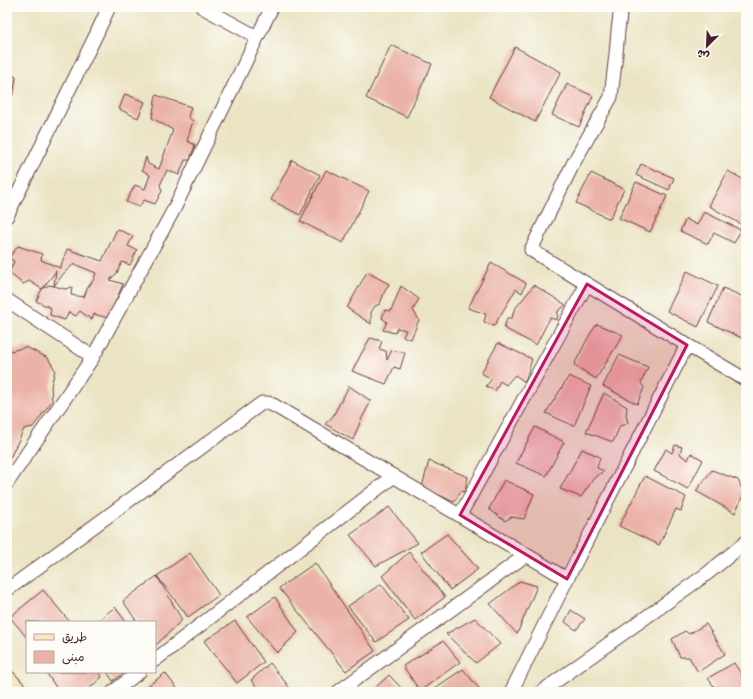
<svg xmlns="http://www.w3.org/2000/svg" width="753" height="699" font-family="'Gochi Hand','Playpen Sans Arabic',sans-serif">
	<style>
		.building { fill: #ebb2a7; fill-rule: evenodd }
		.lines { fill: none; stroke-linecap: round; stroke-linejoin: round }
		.street-casing { stroke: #623d42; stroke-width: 15 }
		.secondary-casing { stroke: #623d42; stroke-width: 21 }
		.street { stroke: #fff; stroke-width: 13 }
		.secondary { stroke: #f9e7c3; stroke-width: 19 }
		.marked { fill: #c2185b; fill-opacity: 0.2; stroke: #c2185b; stroke-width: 3; stroke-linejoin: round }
	</style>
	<rect width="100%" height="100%" fill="#fdfcf7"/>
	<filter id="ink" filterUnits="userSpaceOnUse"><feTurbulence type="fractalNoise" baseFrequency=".025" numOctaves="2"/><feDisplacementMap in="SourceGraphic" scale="8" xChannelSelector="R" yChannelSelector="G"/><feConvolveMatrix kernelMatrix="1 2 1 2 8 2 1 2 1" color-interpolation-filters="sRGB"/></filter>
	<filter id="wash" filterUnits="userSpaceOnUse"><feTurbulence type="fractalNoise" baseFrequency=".012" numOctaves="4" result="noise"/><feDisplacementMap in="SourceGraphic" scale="16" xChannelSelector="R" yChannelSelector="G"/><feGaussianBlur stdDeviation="0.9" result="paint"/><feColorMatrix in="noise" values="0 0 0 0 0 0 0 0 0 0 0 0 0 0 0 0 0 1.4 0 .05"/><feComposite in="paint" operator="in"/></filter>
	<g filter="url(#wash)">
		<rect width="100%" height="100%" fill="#ebe4c4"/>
		<g id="blocks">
			<path class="building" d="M391 45 432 64 407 117 366 98Z
				M515 47 561 72 535 122 489 97Z
				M7 73 16 77 14 92 9 101 7 100Z
				M567 84 593 96 579 127 552 115Z
				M125 94 145 102 138 118 119 109Z
				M156 95 191 107 188 117 193 121 187 141 195 145 190 160H185L179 175 167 170 160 185 162 191 155 204 144 200 139 207 126 202 135 185 145 189 150 175 142 170 146 157 148 164 159 169 173 130 152 118Z
				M292 160 320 175 300 215 271 200Z
				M641 164 674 178 669 190 636 175Z
				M326 170 369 191 343 243 300 221Z
				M728 171 746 181V227L709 206Z
				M591 173 624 189 610 219 576 203Z
				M636 182 667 196 650 232 619 218Z
				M704 212 741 230 734 243 714 233 708 244 680 231 686 219 697 225Z
				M117 229 133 236 128 246 137 250 130 265 122 262 117 273 110 280 123 284 108 318 94 314 92 320 80 311 76 316 69 312 65 320 50 315 51 308 36 301 42 289 49 285 54 286 56 271 42 289 29 281 23 284 9 273 14 261 9 258 18 246 42 254 41 260 60 268 67 249 102 261ZM74 264 96 273 94 279 87 289 84 297 71 295 72 287 65 289 54 286 64 273Z
				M491 263 526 283 522 293 516 289 494 326 484 322 486 314 468 308Z
				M687 271 718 286 698 327 667 311Z
				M367 272 389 284 384 293 380 304 375 306 371 312V324L347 308Z
				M534 285 566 305 558 311 557 320 550 318 536 345 504 328 507 318H512L514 310Z
				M401 286 419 299 413 310 419 320 411 339 403 337 406 330 397 328 395 333 383 330 387 322 382 318 385 310 391 311Z
				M723 288 746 298V340L708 322Z
				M597 324 623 335 596 379 574 365 590 334Z
				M370 338 382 341 379 349 386 351 387 360 392 350 405 353 400 369 394 367 386 384 352 371Z
				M498 343 532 359 525 382 515 375 506 385 500 381 495 391 486 386 492 379 481 373Z
				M7 346 11 351 26 347 48 358 55 370 51 386 52 401 33 427 24 429 10 458 7 457Z
				M619 355 648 367 641 383 644 388 637 404 603 386Z
				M569 376 591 386 574 426 546 413Z
				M349 386 371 401 361 420 353 440 325 424 333 416Z
				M604 393 627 407 626 415 628 423 620 426 613 442 586 432Z
				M535 427 564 442 546 476 516 463Z
				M675 445 682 447 680 454 688 460 691 453 703 460 688 489 654 471 666 449 672 453Z
				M582 449 600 457 597 468 604 471 594 478 581 497 560 489Z
				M429 461 468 477 466 485V492L461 491 454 502 422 487Z
				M712 470 738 480 744 493 735 513 696 491Z
				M645 476 686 497 681 511 676 509 659 545 619 526Z
				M504 480 534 494 524 519 511 517 505 521 489 509Z
				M389 507 418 543 376 566 350 535Z
				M447 534 478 569 450 590 421 552Z
				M409 552 445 597 415 620 382 576Z
				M190 553 219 595 188 617 157 576Z
				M315 563 375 651 346 671 279 588Z
				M157 576 182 620 155 646V622H137L123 601Z
				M520 581 537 586 517 634 490 604Z
				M381 584 409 620 376 642 348 606Z
				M43 590 70 622H27V638L10 617Z
				M275 597 298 632 277 653 247 617Z
				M115 607 126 622H96Z
				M571 610 585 619 576 630 565 622Z
				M475 618 500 644 476 663 446 634Z
				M235 621 264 662 237 683 204 641Z
				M706 624 725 654 698 672 689 657H680L672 639 685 631 689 634Z
				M443 641 460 662 420 691 403 666Z
				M270 663 293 692H261L251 680Z
				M734 663 746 681V692H711L715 688 708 678Z
				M463 669 482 692H429Z
				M46 672H99L102 677 85 692H59Z
				M107 672H125L113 681Z
				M165 673 180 692H140Z
				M389 675 405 692H371Z"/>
		</g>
	</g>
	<g filter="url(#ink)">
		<use href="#blocks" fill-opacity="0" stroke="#623d42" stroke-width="1"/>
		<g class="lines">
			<g class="street-casing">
				<path id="street" d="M202 7 257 37
					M621 7 618 31 616 54 611 97 574 162 531 250 687 345 746 380
					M7 216 96 35 109 7
					M7 300 93 357
					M7 483 93 357 173 211 272 7
					M460 515 587 284
					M7 590 262 403H268L275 406 567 579
					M155 660 394 476
					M113 692 139 672
					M338 692 526 555
					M511 692 567 579 687 345
					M541 692 708 573 746 542"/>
			</g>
			<g class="secondary-casing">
				<path id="secondary" d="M7 680 18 692"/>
			</g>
			<use href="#street" class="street"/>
			<use href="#secondary" class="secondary"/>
		</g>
	</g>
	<path class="marked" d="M587 284 687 345 567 579 460 515Z"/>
	<rect width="753" height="699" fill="none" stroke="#fdfcf7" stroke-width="24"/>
	<rect x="26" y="621" width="130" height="52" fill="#fdfcf7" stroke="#b5a4a5"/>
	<rect x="34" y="634" width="20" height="6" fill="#f9e7c3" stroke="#b5a4a5"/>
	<text x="62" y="641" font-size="12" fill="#4a1f2b">طريق</text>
	<rect x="34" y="651" width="20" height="12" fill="#ebb2a7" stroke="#b5a4a5"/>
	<text x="62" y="661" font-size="12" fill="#4a1f2b">مبنى</text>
	<g transform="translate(707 46) rotate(204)" stroke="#fdfcf7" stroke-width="3" paint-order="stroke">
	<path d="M0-3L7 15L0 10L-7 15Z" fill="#4a1f2b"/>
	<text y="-6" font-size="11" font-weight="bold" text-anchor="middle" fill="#4a1f2b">ش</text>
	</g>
</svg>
